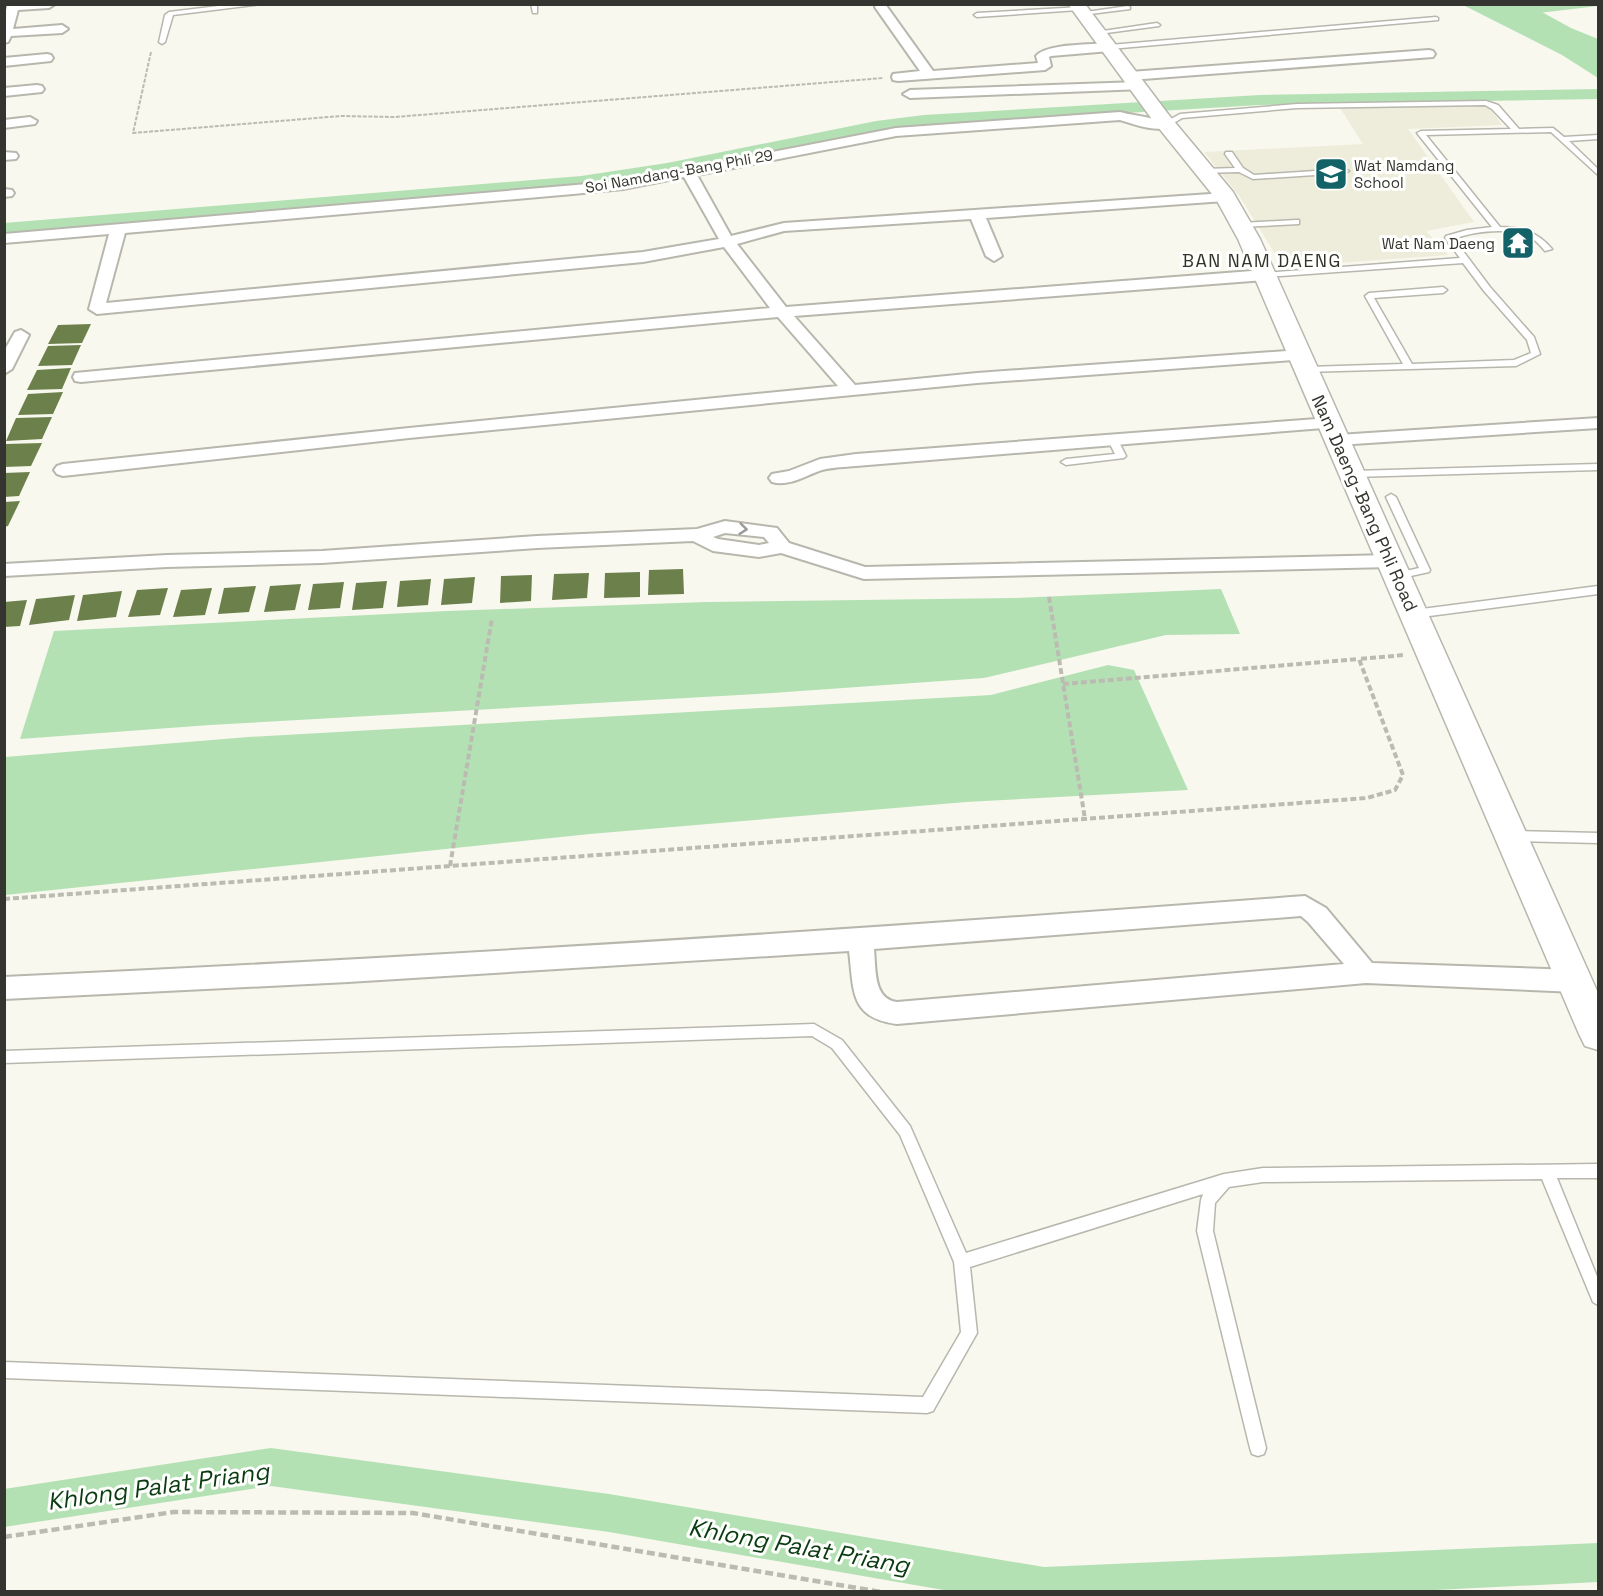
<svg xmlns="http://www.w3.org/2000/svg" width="1603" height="1596" font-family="'Space Grotesk',sans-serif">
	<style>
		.built { fill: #eeeddb }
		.water { fill: #b4e1b4 }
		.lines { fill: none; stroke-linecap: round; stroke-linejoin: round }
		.canal { fill: #b4e1b4; fill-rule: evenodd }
		.building { fill: #6c804c }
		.lane-casing { stroke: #b8b7ae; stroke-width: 3 }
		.street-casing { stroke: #b8b7ae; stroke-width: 4 }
		.secondary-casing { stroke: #b8b7ae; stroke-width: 3 }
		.path-far2 { stroke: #bbbbb2; stroke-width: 2; stroke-dasharray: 4 1.5; stroke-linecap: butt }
		.path-far1 { stroke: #bbbbb2; stroke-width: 4; stroke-dasharray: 6 3; stroke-linecap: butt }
		.path { stroke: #bbbbb2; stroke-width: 4.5; stroke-dasharray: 8 4; stroke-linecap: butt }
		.lane { fill: #fff; fill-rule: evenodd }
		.street { fill: #fff; fill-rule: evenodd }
		.secondary { fill: #fff; fill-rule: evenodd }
		.oneway { stroke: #9a9a98 }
		.labels { text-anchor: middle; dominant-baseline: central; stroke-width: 6; stroke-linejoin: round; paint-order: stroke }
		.far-poi-label { font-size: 15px; fill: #343430; stroke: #fffffe; text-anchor: start }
		.far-street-label { font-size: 15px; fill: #343430; stroke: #fffffe }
		.far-quarter-label { font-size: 18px; letter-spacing: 1.5px; fill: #34332b; stroke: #fffffe }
		.street-label { font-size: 18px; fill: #343430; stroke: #fffffe }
		.near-water-label { font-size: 24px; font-style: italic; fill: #0b3b11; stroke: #fffffe }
	</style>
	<rect width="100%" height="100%" fill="#f8f8ee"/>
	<path class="built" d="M1486 103 1502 125 1408 129 1474 222 1426 231 1448 255 1283 267 1240 197 1204 152 1363 144 1340 108Z"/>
	<path class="water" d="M1463 5H1529L1571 28 1598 39V78L1562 55Z
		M1221 589 1240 634 1166 635 984 678 757 694 210 725 20 739 54 631 447 611 706 602 1015 598Z
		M1108 665 1134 670 1188 790 966 802 590 834 5 895V757L248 737 991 695Z"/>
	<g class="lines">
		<path class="canal" d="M1545 4H1598V6L1513 16 1506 12 1513 8Z
			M1598 89V99L1260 105 924 125 876 131 667 173 581 186 4 233V223L581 176 667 163 876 121 924 115 1260 95Z
			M271 1448 609 1494 1044 1567 1598 1543V1582L1395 1592H955L609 1532 271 1486 4 1527V1489Z"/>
	</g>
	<path class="building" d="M91 324 82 343 48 344 58 325Z
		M81 345 72 365 38 366 48 346Z
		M71 368 62 389 27 390 37 370Z
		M63 392 53 414 18 415 28 394Z
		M52 417 42 439 6 441 16 418Z
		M42 443 31 466 4 467 6 444Z
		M30 472 19 496 4 497V473Z
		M20 501 8 526 4 527V502Z
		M683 569 684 594 648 595 649 570Z
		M640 572V597L604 598 605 573Z
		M589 573 587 598 552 600 554 574Z
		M532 575 531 601 500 603 501 576Z
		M475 577 472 603 441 605 444 579Z
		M431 579 428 605 397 607 400 581Z
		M387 581 383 608 352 610 356 583Z
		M344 582 340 608 308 610 313 584Z
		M301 584 295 610 264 612 270 586Z
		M256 586 249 612 218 614 224 588Z
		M168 588 160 615 128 617 137 590Z
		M212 588 205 615 173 617 181 590Z
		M122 591 116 617 77 621 83 595Z
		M75 595 69 620 29 625 36 599Z
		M27 600 20 626 4 627V602Z"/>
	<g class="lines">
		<g class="lane-casing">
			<path id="lane" d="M235 4H261L173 15 165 42 162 44 159 42 165 15 169 12Z
				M531 4H537V13H533Z
				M1128 6 1130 7V9L1082 15 1079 13Z
				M1081 7V9L1079 10 977 17 974 15 977 13Z
				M1436 17 1438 18V20L1110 49 1107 47 1110 45Z
				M1157 23 1160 25 1159 26 1099 34 1096 32Z
				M1486 101 1498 105 1519 129 1553 128 1564 137 1598 135V139L1569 141 1598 169V175L1551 132 1426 135 1500 227C1522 227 1538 232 1552 249L1545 251C1541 246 1536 241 1531 237 1512 227 1473 231 1454 239L1490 287 1534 337 1540 354 1516 366 1304 372V368L1307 367 1403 364 1365 296 1369 293 1443 287 1447 290 1443 293 1374 298 1412 364 1514 360 1531 353 1527 340 1484 291 1463 263 1265 277 1261 275 1265 273 1460 258 1445 238 1446 236 1467 230 1492 227 1417 133 1421 131 1511 129 1492 109 1485 105 1297 108 1182 118 1169 126 1162 124 1180 114 1297 104Z
				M1226 152H1232L1243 168 1254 175 1345 169 1349 171 1345 173 1253 179 1239 172 1202 173V169H1205L1235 168 1225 154Z
				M1296 220H1299V224L1241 227 1237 225 1241 223Z
				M1113 437 1118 440 1126 456 1124 458 1066 465 1061 462 1066 459 1115 454 1108 440Z
				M1598 464V470L1353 477 1348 474 1353 471Z
				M1391 494 1396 497 1430 570 1429 572 1397 579 1392 576 1393 574 1419 568 1386 497Z
				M1598 586V594L1414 618 1409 614 1414 610Z
				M1513 831 1598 833V843L1513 841 1509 839 1507 836 1509 833Z
				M814 1024 842 1040 910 1126 966 1253 1224 1174 1263 1168 1598 1164V1178H1557L1598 1279V1305L1593 1302 1542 1179 1263 1182 1229 1187 1215 1203 1213 1231 1266 1448 1264 1454 1258 1456 1252 1454 1250 1448 1197 1231 1201 1200 1203 1194 970 1267 977 1333 933 1411 927 1413 4 1378V1362L923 1397 961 1332 954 1262 900 1135 832 1048 812 1036 4 1063V1051Z"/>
		</g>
		<g class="street-casing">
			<path id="street" d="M8 4H55L49 8 18 10 13 29 62 25 68 29 62 33 11 36 8 42 4 43V16Z
				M877 4H885L933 71 1038 63 1036 56C1047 43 1092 45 1110 43L1116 47 1110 51 1051 56 1049 57 1051 66 1045 70 898 81 893 80 892 77 893 74 920 71 875 7Z
				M1429 50 1433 51 1435 54 1433 57 1130 80 1124 76 1130 72Z
				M47 54 51 55 53 58 51 61 4 66V58Z
				M1138 82 1143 83 1145 86 1143 89 910 98 903 94 910 90Z
				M37 85 42 86 44 89 42 92 4 96V88Z
				M1120 112C1130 115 1168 120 1173 124 1161 135 1134 124 1120 120L896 136 697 175 731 236 784 223 1225 193 1232 197 1225 201 986 218 1002 256 994 261 986 256 971 219 784 231 737 244 786 307 1265 270 1273 275 1265 280 794 316 855 385 977 373 1300 350 1306 351 1308 355 1306 359 977 383 409 438 63 476 57 474 54 470 57 466 63 464 409 428 838 386 778 317 81 382 75 381 73 377 75 373 770 308 724 247 643 262 97 314 89 309 109 234 4 243V234L623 181 896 128ZM684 177 719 239 643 252 106 303 125 233 573 194 623 189Z
				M30 117 37 121 35 124 4 128V120Z
				M4 152 16 153 18 156 16 159 4 160Z
				M4 189 12 190 14 193 12 196 4 197Z
				M21 330 29 335 12 369 4 374V351L15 332Z
				M1330 418 1336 419 1339 423 1336 427 856 466C845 467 833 467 822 470 806 475 790 487 772 482L769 478 772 474 789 471 820 459 856 454Z
				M1598 418V428L1338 445 1332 444 1329 440 1332 436 1338 435Z
				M725 521 777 528 789 543 865 567 1391 555 1398 556 1401 561 1398 566 1391 567 864 579 781 553 759 557 713 551 693 541 537 548 322 563 167 567 4 576V564L167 555 322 551 537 536 697 529ZM725 533 764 537 769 543 759 545 718 539 713 537Z
				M1305 896 1326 908 1372 963 1576 970 1585 974 1588 981 1585 988 1576 992 1366 983 897 1024C849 1018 854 990 849 951L348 982 4 999V977C439 957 872 929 1305 896ZM1301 916 1308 922 1344 964 897 1002C873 999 876 969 874 949Z"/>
		</g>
		<g class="secondary-casing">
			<path id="secondary" d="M1068 4H1085L1168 114 1233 192 1260 239 1598 993V1050L1585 1046 1579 1034 1238 239 1216 199 1154 122Z"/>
		</g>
		<path class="path-far2" d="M151 52 133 133 341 116 395 117 883 78"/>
		<path class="path-far1" d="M1049 597 1085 819
			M1063 684 1359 659
			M450 866 492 618
			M4 899 1367 798 1395 790 1403 775 1359 659 1404 655"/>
		<path class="path" d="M4 1537 174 1512 413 1513 881 1592"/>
		<use href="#lane" class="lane"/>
		<use href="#street" class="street"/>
		<use href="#secondary" class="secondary"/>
	</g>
	<defs><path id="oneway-chevron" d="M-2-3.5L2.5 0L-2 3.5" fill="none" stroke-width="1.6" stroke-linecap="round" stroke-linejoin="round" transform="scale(1.5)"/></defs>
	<use class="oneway" href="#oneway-chevron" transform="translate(743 529) rotate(6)"/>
	<defs>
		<g id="school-square" transform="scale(1.725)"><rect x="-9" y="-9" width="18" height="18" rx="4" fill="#126268" stroke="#fffffe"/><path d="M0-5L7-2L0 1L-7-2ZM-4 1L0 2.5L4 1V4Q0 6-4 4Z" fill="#fff"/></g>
		<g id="temple-square" transform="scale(1.725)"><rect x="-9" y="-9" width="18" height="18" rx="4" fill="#126268" stroke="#fffffe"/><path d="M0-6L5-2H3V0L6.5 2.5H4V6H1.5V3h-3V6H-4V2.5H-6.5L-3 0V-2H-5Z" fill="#fff"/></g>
	</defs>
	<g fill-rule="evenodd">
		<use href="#school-square" x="1331" y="174"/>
		<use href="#temple-square" x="1518" y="243"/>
	</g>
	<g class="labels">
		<g class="far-poi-label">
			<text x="1354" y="165">Wat Namdang<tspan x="1354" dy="17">School</tspan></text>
			<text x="1495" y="243" text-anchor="end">Wat Nam Daeng</text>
		</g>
		<g class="far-street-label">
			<text transform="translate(679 171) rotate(-10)">Soi Namdang-Bang Phli 29</text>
		</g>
		<g class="far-quarter-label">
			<text x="1262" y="260">BAN NAM DAENG</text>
		</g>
		<g class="street-label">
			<text transform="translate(1365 503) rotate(66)">Nam Daeng-Bang Phli Road</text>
		</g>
		<g class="near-water-label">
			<text transform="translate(158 1486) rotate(-8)">Khlong Palat Priang</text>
			<text transform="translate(799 1546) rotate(10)">Khlong Palat Priang</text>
		</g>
	</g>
	<rect width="1603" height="1596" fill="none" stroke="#343430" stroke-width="12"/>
</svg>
